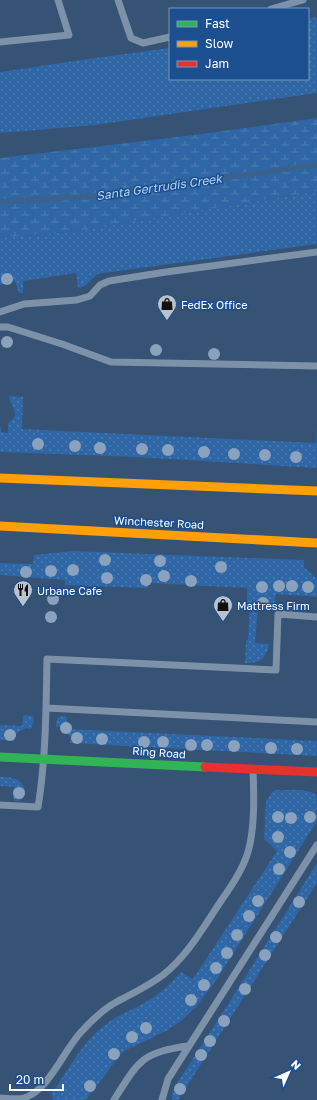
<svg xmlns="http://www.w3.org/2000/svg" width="317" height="1100" font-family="'Golos Text',sans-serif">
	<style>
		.grass { fill: url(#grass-dots) }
		.wetland { fill: url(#wetland-marsh) }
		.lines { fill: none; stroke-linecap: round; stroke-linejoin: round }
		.stream { stroke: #3b618d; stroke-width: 5.5 }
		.lane { stroke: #7d92a8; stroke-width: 7 }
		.fast { stroke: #30b455; stroke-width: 9 }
		.slow { stroke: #ff9f0a; stroke-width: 9 }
		.jam { stroke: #e5322d; stroke-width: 9 }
		.tree { fill: #8aa2be }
		.labels { text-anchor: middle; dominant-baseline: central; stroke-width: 3; stroke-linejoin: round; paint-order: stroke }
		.poi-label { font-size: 11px; fill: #fff; stroke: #1b4f8f; text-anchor: start }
		.street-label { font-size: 11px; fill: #fff; stroke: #1b4f8f }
		.water-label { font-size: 12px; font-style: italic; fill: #b5d3f5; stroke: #1b4f8f }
	</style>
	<defs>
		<pattern id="grass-dots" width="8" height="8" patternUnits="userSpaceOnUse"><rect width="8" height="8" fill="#2f66a5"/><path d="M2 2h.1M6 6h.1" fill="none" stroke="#4e7db2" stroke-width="1.8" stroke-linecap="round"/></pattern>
		<pattern id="wetland-marsh" width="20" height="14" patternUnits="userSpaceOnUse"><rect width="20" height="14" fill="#2f66a5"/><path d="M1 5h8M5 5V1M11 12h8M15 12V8" fill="none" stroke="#4e7db2"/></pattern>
	</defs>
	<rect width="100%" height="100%" fill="#365274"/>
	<path class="grass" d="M317 17V93L95 125 0 133V72L102 57 170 48V79H308V19Z
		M317 191V244L97 274 86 285 80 288 78 287 76 273 23 281V293H19L15 281 0 285V238L76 231Z
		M9 396 23 397 22 429 316 443 317 429V468L136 457 0 452V427H1V432L8 433V424L15 416C15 408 10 403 9 396Z
		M73 551 304 560V567L317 579V597L276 594 274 606 272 608 258 607 255 643 269 644C266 660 260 663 245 663L246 640H248L250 605 247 604V588L149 583 148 588 65 585V580L0 575V563L33 564 34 555Z
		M26 715 33 716 34 720 31 729 26 728 15 734 14 741 0 740V725L22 726 23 716Z
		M61 716H65L67 718V729L317 741V756L70 743 71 737 61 727H56L57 718Z
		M0 777C5 777 11 777 16 779 26 784 29 796 19 801H15L13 798 14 787 0 786Z
		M276 790C288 791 308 787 317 796V821L219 976 197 1006 181 1021 166 1031 126 1050 120 1055 86 1100H53L51 1094C67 1073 79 1047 99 1030 115 1015 136 1009 154 997 164 990 173 981 181 972L193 979 277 851 264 839 266 801 272 792Z
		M317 863V883L178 1100H172V1092L176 1085 225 1009Z"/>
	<path class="wetland" d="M317 118V191L76 231 0 238V158L194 135Z"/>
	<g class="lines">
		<path class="stream" d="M0 202 94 196 317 165"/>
		<path class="lane" d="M118 0 131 38 143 43 170 37
			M271 9 303 0
			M0 42 69 35 58 0
			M0 312 24 304 77 300 90 296 100 285 109 281 166 272 317 252
			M0 327H8L62 344 111 362 317 366
			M46 708 317 722
			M0 805 38 807C46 758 46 709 47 659L276 670 278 614 317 617
			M0 1098C7 1098 17 1100 24 1098 50 1090 65 1047 83 1030 93 1019 105 1008 118 1001 134 993 148 986 163 975 186 957 201 931 217 907 229 889 242 872 248 852 255 827 254 795 253 770
			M114 1100C138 1062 141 1052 188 1046
			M162 1100 168 1079 317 845"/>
		<path class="fast" d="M0 757 205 767"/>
		<path class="slow" d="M0 478 317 491
			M0 526 317 543"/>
		<path class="jam" d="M205 767 317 772"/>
	</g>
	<g class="tree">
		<circle cx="7" cy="279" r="6"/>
		<circle cx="7" cy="342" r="6"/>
		<circle cx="156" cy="350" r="6"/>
		<circle cx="214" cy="354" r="6"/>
		<circle cx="38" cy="444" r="6"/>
		<circle cx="75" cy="446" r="6"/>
		<circle cx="100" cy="448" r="6"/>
		<circle cx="142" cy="449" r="6"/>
		<circle cx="168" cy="450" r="6"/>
		<circle cx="204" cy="452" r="6"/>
		<circle cx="234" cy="454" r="6"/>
		<circle cx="265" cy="455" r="6"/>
		<circle cx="296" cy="457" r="6"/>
		<circle cx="105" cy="560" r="6"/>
		<circle cx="160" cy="561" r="6"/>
		<circle cx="221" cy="567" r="6"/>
		<circle cx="73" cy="570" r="6"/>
		<circle cx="51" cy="571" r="6"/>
		<circle cx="26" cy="572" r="6"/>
		<circle cx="164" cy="576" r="6"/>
		<circle cx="107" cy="578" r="6"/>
		<circle cx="146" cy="580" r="6"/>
		<circle cx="191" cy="581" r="6"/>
		<circle cx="279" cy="586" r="6"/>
		<circle cx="292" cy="586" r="6"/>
		<circle cx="262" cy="587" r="6"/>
		<circle cx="308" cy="587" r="6"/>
		<circle cx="53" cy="599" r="6"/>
		<circle cx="263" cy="603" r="6"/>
		<circle cx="51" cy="617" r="6"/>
		<circle cx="66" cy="728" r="6"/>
		<circle cx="10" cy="735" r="6"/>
		<circle cx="77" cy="738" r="6"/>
		<circle cx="102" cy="739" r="6"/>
		<circle cx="144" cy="742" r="6"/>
		<circle cx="163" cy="742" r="6"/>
		<circle cx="191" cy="745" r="6"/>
		<circle cx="207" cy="745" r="6"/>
		<circle cx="234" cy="746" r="6"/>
		<circle cx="271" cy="748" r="6"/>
		<circle cx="297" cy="749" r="6"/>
		<circle cx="19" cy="793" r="6"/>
		<circle cx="278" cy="817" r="6"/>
		<circle cx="310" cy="817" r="6"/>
		<circle cx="291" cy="818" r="6"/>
		<circle cx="278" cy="837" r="6"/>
		<circle cx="290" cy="852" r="6"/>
		<circle cx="279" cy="869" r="6"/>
		<circle cx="258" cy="901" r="6"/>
		<circle cx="299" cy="902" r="6"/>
		<circle cx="249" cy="916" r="6"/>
		<circle cx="237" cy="935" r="6"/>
		<circle cx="276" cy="937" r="6"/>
		<circle cx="227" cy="953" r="6"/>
		<circle cx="265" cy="955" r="6"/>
		<circle cx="216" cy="968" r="6"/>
		<circle cx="204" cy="985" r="6"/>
		<circle cx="245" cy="989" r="6"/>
		<circle cx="191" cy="1000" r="6"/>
		<circle cx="224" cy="1021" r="6"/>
		<circle cx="146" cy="1028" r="6"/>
		<circle cx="132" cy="1037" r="6"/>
		<circle cx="210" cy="1041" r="6"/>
		<circle cx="114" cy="1054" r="6"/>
		<circle cx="201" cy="1055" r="6"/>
		<circle cx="90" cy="1086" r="6"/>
		<circle cx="180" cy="1089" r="6"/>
	</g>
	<defs>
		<g id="shop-pin" transform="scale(1)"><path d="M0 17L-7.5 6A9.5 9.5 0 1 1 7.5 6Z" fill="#b9c2ce" stroke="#1b4f8f"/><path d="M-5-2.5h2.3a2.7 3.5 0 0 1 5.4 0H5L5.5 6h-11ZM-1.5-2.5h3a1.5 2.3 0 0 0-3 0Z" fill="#111"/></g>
		<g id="restaurant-pin" transform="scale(1)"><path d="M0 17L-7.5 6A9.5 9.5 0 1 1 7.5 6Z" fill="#b9c2ce" stroke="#1b4f8f"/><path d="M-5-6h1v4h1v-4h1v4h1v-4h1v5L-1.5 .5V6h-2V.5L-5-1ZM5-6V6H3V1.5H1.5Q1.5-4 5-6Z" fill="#111"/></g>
	</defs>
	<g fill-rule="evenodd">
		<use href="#shop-pin" x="167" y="304"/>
		<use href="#restaurant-pin" x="23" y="590"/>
		<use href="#shop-pin" x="223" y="605"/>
	</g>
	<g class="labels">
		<g class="poi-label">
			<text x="181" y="304">FedEx Office</text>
			<text x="37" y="590">Urbane Cafe</text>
			<text x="237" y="605">Mattress Firm</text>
		</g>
		<g class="street-label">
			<text transform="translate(159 522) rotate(3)">Winchester Road</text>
			<text transform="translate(159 752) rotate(4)">Ring Road</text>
		</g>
		<g class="water-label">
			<text transform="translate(159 187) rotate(-8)">Santa Gertrudis Creek</text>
		</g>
	</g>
	<rect x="169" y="8" width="140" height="72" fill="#1b4f8f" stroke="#7695bc"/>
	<rect x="177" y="21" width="20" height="6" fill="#30b455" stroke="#7695bc"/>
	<text x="205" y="28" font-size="12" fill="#ffffff">Fast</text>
	<rect x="177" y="41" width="20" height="6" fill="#ff9f0a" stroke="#7695bc"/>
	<text x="205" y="48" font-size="12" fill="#ffffff">Slow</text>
	<rect x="177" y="61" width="20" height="6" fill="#e5322d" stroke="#7695bc"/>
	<text x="205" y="68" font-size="12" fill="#ffffff">Jam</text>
	<g transform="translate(289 1072) rotate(45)" stroke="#1b4f8f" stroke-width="3" paint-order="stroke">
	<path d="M0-3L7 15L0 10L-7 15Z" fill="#ffffff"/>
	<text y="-6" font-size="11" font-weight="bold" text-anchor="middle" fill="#ffffff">N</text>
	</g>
	<path d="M10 1084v6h53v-6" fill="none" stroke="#ffffff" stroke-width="2"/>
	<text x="16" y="1084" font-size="12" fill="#ffffff" stroke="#1b4f8f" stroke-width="3" paint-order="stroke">20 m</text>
</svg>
